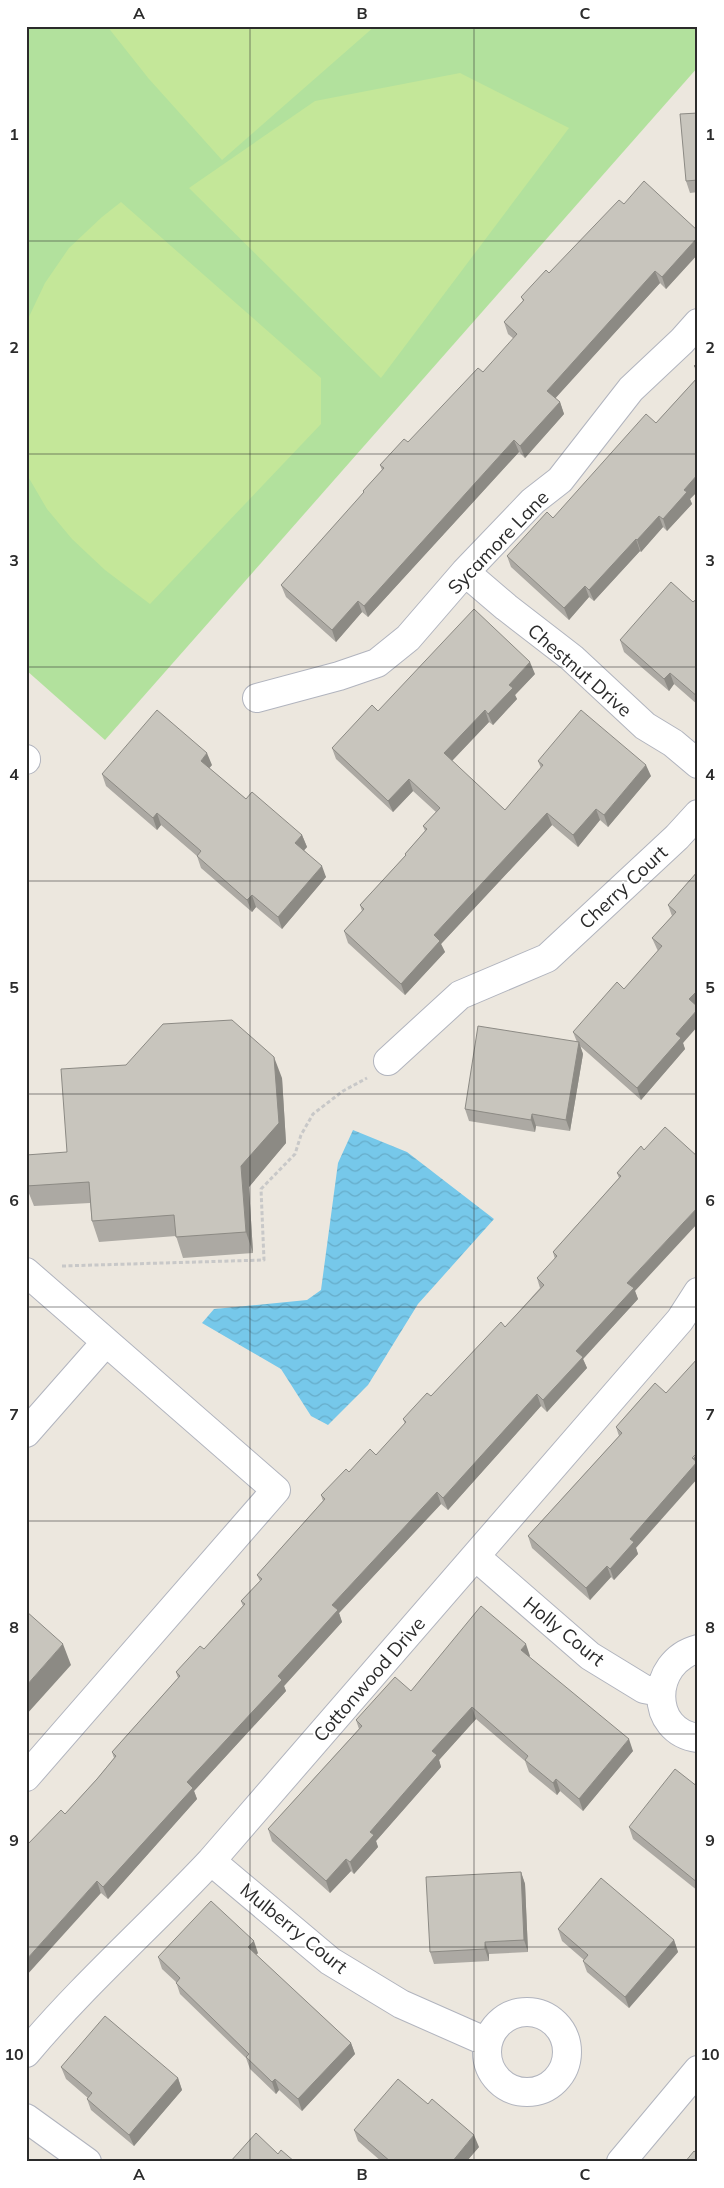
<svg xmlns="http://www.w3.org/2000/svg" width="724" height="2188" font-family="Mulish,sans-serif">
	<style>
		.park { fill: #b2e19d }
		.pitch { fill: #c4e799 }
		.water { fill: url(#water-waves) }
		.lines { fill: none; stroke-linecap: round; stroke-linejoin: round }
		.minor-casing { stroke: #b1b4be; stroke-width: 30 }
		.path { stroke: #c8c8c8; stroke-width: 3; stroke-dasharray: 4 2.5; stroke-linecap: butt }
		.minor { stroke: #fff; stroke-width: 28 }
		.wall { fill: #aca9a3 }
		.shaded-wall { fill: #8c8a84 }
		.building { fill: #c8c5bd; stroke: #8c8a84 }
		.grid { fill: none; stroke: #2b2b2b; stroke-width: 1; stroke-opacity: 0.55 }
		.labels { text-anchor: middle; dominant-baseline: central; stroke-width: 4; stroke-linejoin: round; paint-order: stroke }
		.street-label { font-size: 19px; fill: #2b2b2b; stroke: #fff }
		.neatline { fill: none; stroke: #2b2b2b; stroke-width: 2 }
		.grid-label { font-size: 16px; text-anchor: middle; font-weight: bold; fill: #2b2b2b }
	</style>
	<defs>
		<pattern id="water-waves" width="16" height="10" patternUnits="userSpaceOnUse" patternTransform="scale(1.25)"><rect width="16" height="10" fill="#76c8ea"/><path d="M0 5q4-4 8 0t8 0" fill="none" stroke="#66acc9"/></pattern>
	</defs>
	<rect width="100%" height="100%" fill="#ece7de"/>
	<path class="park" d="M26 26H698V67L105 740 26 670Z"/>
	<path class="pitch" d="M107 26H375L222 160 149 79Z
		M460 73 569 128 381 378 189 188 315 101Z
		M121 202 321 378V424L150 604 105 570 72 539 47 509 26 473V323L45 283 69 248 102 217Z"/>
	<path class="water" d="M353 1130 407 1152 494 1219 418 1304 368 1385 328 1425 311 1416 281 1369 202 1323 214 1309 307 1300 321 1290 338 1163Z"/>
	<g class="lines">
		<g class="minor-casing">
			<path id="minor" d="M465 572 506 607 572 658 645 726 673 743 698 764
				M257 698 339 676 377 663 408 638 465 572 533 501 560 480 631 389 682 341 698 323
				M26 759V760
				M388 1061 460 995 547 958 677 837 698 814
				M26 1272 276 1490 26 1777
				M26 1433 106 1342
				M476 1557 590 1656 644 1689 660 1692
				M698 1649C649 1662 649 1732 698 1738
				M211 1861 330 1961 401 2004 487 2042
				M487 2052a40 40 0 1 1 80 0a40 40 0 1 1-80 0Z
				M26 2053C83 1985 150 1926 211 1861L680 1320 698 1292
				M26 2118 87 2162
				M621 2162 698 2070"/>
		</g>
		<path class="path" d="M62 1266 264 1260 261 1189 295 1154 301 1135 313 1114 343 1091 367 1078"/>
		<use href="#minor" class="minor"/>
	</g>
	<path class="wall" d="M698 113V192L690 193 686 181Z
		M624 204 698 231V254L666 289 660 283 555 398 560 402 564 414 525 458 519 452 368 617 362 612 336 642 286 597 281 585 364 493 363 491 382 470 380 465 408 442 483 372 514 339 508 334 504 322 523 301 521 297 549 273Z
		M698 362V491L690 499 692 504 667 531 663 527 641 552 640 551 594 601 589 597 569 620 511 567 507 556 553 518 656 423 698 377 694 366Z
		M698 598V705L674 684 669 691 624 652 620 640 693 602Z
		M535 674 515 695 517 699 493 725 489 722 452 761 505 810 541 768 538 761 651 776 608 827 600 820 578 847 552 825 441 944 445 952 405 995 348 943 344 931 362 911 360 905 406 855 405 854 425 831 423 826 436 812 413 791 393 812 336 759 332 748 378 711Z
		M212 765 209 768 246 799 302 835 307 847 304 850 326 877 282 929 256 907 252 912 201 868 197 856 161 825 157 830 106 786 102 774Z
		M698 871 697 1007 683 1043 685 1049 641 1100 580 1046 583 1054 570 1131 536 1126 535 1132 469 1121 465 1109 577 1042 573 1032 624 989 658 951 657 949 652 938 672 916 668 905Z
		M282 1078 286 1143 249 1187 253 1253 183 1258 176 1236 99 1242 92 1221 90 1203 34 1206 26 1186Z
		M641 1146 635 1291 638 1299 583 1359 587 1368 547 1412 541 1406 448 1510 441 1504 339 1613 342 1622 284 1686 286 1691 194 1791 197 1799 108 1899 101 1893 65 1814 97 1779 114 1758 112 1752 178 1678 176 1672 204 1649 243 1606 241 1601 260 1581 257 1575 323 1501 321 1495 349 1472 376 1455 405 1424 403 1419 431 1396 505 1327 540 1288 537 1278 555 1259 553 1252 619 1178 617 1173Z
		M655 1383 636 1548 638 1554 614 1580 611 1577 590 1600 532 1548 528 1536 619 1436 616 1427Z
		M530 1656 529 1657 633 1751 583 1811 560 1791 557 1795 529 1772 525 1761 476 1719 439 1760 441 1767 376 1841 378 1847 354 1874 351 1871 330 1893 272 1841 268 1829 359 1729 356 1720 411 1691Z
		M698 1787V1891L633 1839 629 1827Z
		M521 1872 525 1884 528 1952 489 1954V1961L434 1964 430 1952Z
		M558 1929 674 1940 678 1952 629 2008 587 1972 583 1961 584 1960 562 1941Z
		M258 1953 256 1955 351 2043 355 2054 302 2111 279 2090 276 2094 250 2069 246 2058 180 1994 176 1982 162 1969 158 1957Z
		M61 2067 178 2078 182 2090 134 2146 91 2110 87 2099 88 2098 66 2079Z
		M354 2130 479 2147 466 2162H382L358 2141Z"/>
	<path class="shaded-wall" d="M698 237V254L666 289 662 277Z
		M655 271 660 283 552 402 547 391Z
		M560 402 564 414 525 458 520 446Z
		M514 440 519 452 368 617 364 606Z
		M698 474V491L690 499 692 504 667 531 663 519 684 490Z
		M659 516 663 527 641 552 637 540Z
		M636 539 640 551 594 601 589 590Z
		M585 586 589 597 569 620 564 608Z
		M358 601 362 612 336 642 332 630Z
		M530 662 535 674 515 695 517 699 493 725 488 714 509 685Z
		M670 673 674 684 669 691 664 679Z
		M485 710 489 722 448 765 444 753Z
		M207 753 212 765 205 773 201 761Z
		M646 765 651 776 608 827 604 815Z
		M409 779 413 791 393 812 388 801Z
		M596 809 600 820 578 847 573 835Z
		M157 813 161 825 157 830 153 818Z
		M547 813 552 825 441 944 445 952 405 995 401 984 434 935Z
		M302 835 307 847 300 855 295 843Z
		M322 866 326 877 282 929 278 917Z
		M252 895 256 907 252 912 247 900Z
		M698 990V1006L693 1011 689 999Z
		M698 1009V1026L683 1043 685 1049 641 1100 637 1088 676 1034Z
		M579 1042 583 1054 570 1131 566 1120Z
		M274 1057 282 1078 286 1143 249 1187 253 1253 246 1232 241 1166Z
		M532 1114 536 1126 535 1132 531 1120Z
		M698 1207V1223L635 1291 638 1299 583 1359 587 1368 547 1412 543 1400 576 1351 627 1283Z
		M537 1394 541 1406 448 1510 443 1498Z
		M698 1452V1478L636 1548 638 1554 614 1580 610 1569 630 1539Z
		M437 1492 441 1504 339 1613 342 1622 284 1686 286 1691 194 1791 197 1799 108 1899 103 1887 187 1782 278 1676 332 1605Z
		M607 1566 611 1577 590 1600 586 1588Z
		M63 1644 71 1665 26 1715V1686Z
		M526 1644 530 1656 525 1662 521 1650Z
		M472 1707 476 1719 439 1760 441 1767 376 1841 378 1847 354 1874 350 1862 370 1832 432 1751Z
		M629 1739 633 1751 583 1811 579 1799Z
		M556 1779 560 1791 557 1795 553 1783Z
		M346 1859 351 1871 330 1893 326 1881Z
		M521 1872 525 1884 528 1952 524 1940Z
		M97 1881 101 1893 26 1976V1960Z
		M674 1940 678 1952 629 2008 625 1997Z
		M254 1941 258 1953 252 1959 248 1947Z
		M485 1942 489 1954V1961L485 1949Z
		M351 2043 355 2054 302 2111 298 2099Z
		M178 2078 182 2090 134 2146 129 2135Z
		M275 2079 279 2090 276 2094 272 2082Z
		M474 2135 479 2147 466 2162H452Z"/>
	<path class="building" d="M698 113V180L686 181 680 114Z
		M644 181 698 231V237L662 277 655 271 547 391 560 402 520 446 514 440 364 606 358 601 332 630 281 585 364 492 363 491 384 468 380 465 404 439 408 442 478 368 483 372 517 334 504 322 524 300 521 297 546 270 549 273 619 200 624 204Z
		M698 362V369L694 366Z
		M698 377V474L684 490 687 492 663 519 659 516 637 540 636 539 589 590 585 586 564 608 507 556 547 512 553 518 646 414 656 423Z
		M671 582 693 602 698 598V697L670 673 664 679 620 640Z
		M474 609 530 662 509 685 513 688 488 714 485 710 444 753 505 810 543 765 538 761 581 710 646 765 604 815 596 809 573 835 547 813 434 935 440 941 401 984 344 931 364 909 360 905 406 855 405 854 427 829 423 826 440 808 409 779 388 801 332 748 372 705 378 711Z
		M157 710 207 753 201 761 246 799 252 792 302 835 295 843 322 866 278 917 252 895 247 900 197 856 201 851 157 813 153 818 102 774Z
		M698 871V990L689 999 698 1007V1009L676 1034 681 1038 637 1088 573 1032 617 982 624 989 662 946 652 938 676 912 668 905Z
		M232 1020 274 1057 279 1123 241 1166 246 1232 176 1237 174 1215 92 1221 89 1182 26 1186V1155L67 1152 61 1069 126 1065 163 1024Z
		M478 1026 579 1042 566 1120 532 1114 531 1120 465 1109Z
		M665 1127 698 1157V1207L627 1283 634 1288 576 1351 583 1357 543 1400 537 1394 443 1498 437 1492 332 1605 338 1610 278 1676 282 1680 187 1782 193 1788 103 1887 97 1881 26 1960V1846L61 1810 65 1814 97 1779 116 1756 112 1752 180 1676 176 1672 200 1646 204 1649 245 1604 241 1601 262 1579 257 1575 325 1499 321 1495 346 1469 349 1472 370 1449 376 1455 406 1422 403 1419 427 1393 431 1396 501 1322 505 1327 544 1285 537 1278 557 1256 553 1252 621 1176 617 1173 641 1146 644 1150Z
		M698 1358V1452L692 1458 697 1462 630 1539 634 1542 610 1569 607 1566 586 1588 528 1536 622 1433 616 1427 655 1383 666 1393Z
		M481 1606 526 1644 521 1650 629 1739 579 1799 556 1779 553 1783 525 1760 528 1756 472 1707 432 1751 437 1755 370 1832 374 1835 350 1862 346 1859 326 1881 268 1829 362 1726 356 1720 395 1677 411 1691Z
		M26 1611 63 1644 26 1686Z
		M675 1769 698 1787V1883L629 1827Z
		M521 1872 524 1940 485 1942V1949L430 1952 426 1877Z
		M601 1878 674 1940 625 1997 583 1961 588 1955 558 1929Z
		M211 1901 254 1941 248 1947 351 2043 298 2099 275 2079 272 2082 246 2057 249 2054 176 1983 180 1978 158 1957Z
		M105 2016 178 2078 129 2135 87 2099 92 2093 61 2067Z
		M398 2079 428 2104 432 2099 474 2135 452 2162H391L354 2130Z
		M256 2133 278 2154 281 2150 295 2162H230Z
		M694 2151 698 2154V2162H685Z"/>
	<path class="grid" d="M250 26V2162M474 26V2162M26 241H698M26 454H698M26 667H698M26 881H698M26 1094H698M26 1307H698M26 1521H698M26 1734H698M26 1947H698"/>
	<g class="labels">
		<g class="street-label">
			<text transform="translate(498 542) rotate(-46)">Sycamore Lane</text>
			<text transform="translate(580 670) rotate(41)">Chestnut Drive</text>
			<text transform="translate(623 887) rotate(-43)">Cherry Court</text>
			<text transform="translate(564 1631) rotate(39)">Holly Court</text>
			<text transform="translate(369 1679) rotate(-49)">Cottonwood Drive</text>
			<text transform="translate(294 1928) rotate(39)">Mulberry Court</text>
		</g>
	</g>
	<rect width="724" height="2188" fill="none" stroke="#ffffff" stroke-width="55"/>
	<rect x="28" y="28" width="668" height="2132" class="neatline"/>
	<g class="grid-label">
		<text x="139" y="19">A</text>
		<text x="362" y="19">B</text>
		<text x="585" y="19">C</text>
		<text x="14" y="140">1</text>
		<text x="710" y="140">1</text>
		<text x="14" y="353">2</text>
		<text x="710" y="353">2</text>
		<text x="14" y="566">3</text>
		<text x="710" y="566">3</text>
		<text x="14" y="780">4</text>
		<text x="710" y="780">4</text>
		<text x="14" y="993">5</text>
		<text x="710" y="993">5</text>
		<text x="14" y="1206">6</text>
		<text x="710" y="1206">6</text>
		<text x="14" y="1420">7</text>
		<text x="710" y="1420">7</text>
		<text x="14" y="1633">8</text>
		<text x="710" y="1633">8</text>
		<text x="14" y="1846">9</text>
		<text x="710" y="1846">9</text>
		<text x="14" y="2060">10</text>
		<text x="710" y="2060">10</text>
		<text x="139" y="2180">A</text>
		<text x="362" y="2180">B</text>
		<text x="585" y="2180">C</text>
	</g>
</svg>
